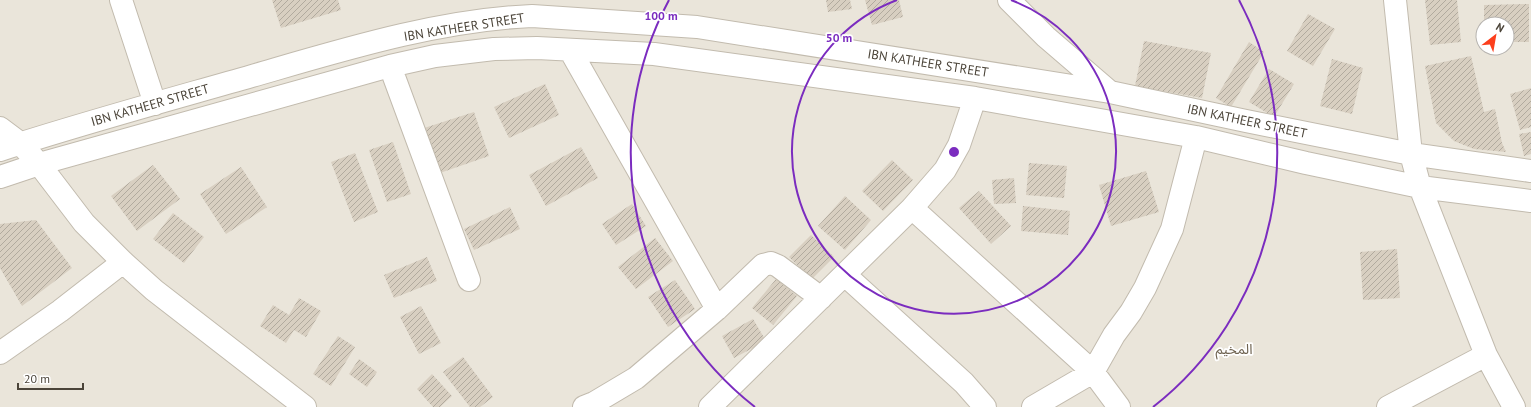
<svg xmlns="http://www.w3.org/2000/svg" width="1531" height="407" font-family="'PT Sans','Noto Sans Arabic',sans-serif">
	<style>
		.residential { fill: #eae5da; fill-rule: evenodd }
		.building { fill: url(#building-hatch) }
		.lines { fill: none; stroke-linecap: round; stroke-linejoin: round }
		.minor-casing { stroke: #c2bbae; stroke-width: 24 }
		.minor { stroke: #fff; stroke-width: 22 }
		.ring { fill: none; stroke: #7b2cbf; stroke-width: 2 }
		.labels { text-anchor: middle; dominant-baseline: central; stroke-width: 3.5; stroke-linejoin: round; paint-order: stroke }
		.street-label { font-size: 13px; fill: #4b4439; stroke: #fff }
		.neighbourhood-label { font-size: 14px; fill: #6e6250; stroke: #fff }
		.centre { fill: #7b2cbf; stroke: #fff; stroke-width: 2 }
		.ring-label { font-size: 12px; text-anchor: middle; font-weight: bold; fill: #7b2cbf; stroke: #fff; stroke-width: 3.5; stroke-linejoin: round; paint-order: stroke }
	</style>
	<defs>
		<pattern id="building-hatch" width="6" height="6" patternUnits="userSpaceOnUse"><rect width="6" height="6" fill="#d8cfc1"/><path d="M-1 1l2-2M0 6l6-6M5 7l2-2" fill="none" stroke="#b1aa9e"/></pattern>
	</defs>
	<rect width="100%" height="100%" fill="#f6f3ec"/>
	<path class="residential" d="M0 0H1531V407H0ZM1483 24H1507V48H1483Z"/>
	<path class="building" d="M272 0H338L341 10 281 28Z
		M826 0H850L852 9 828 12Z
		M865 0H899L903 17 872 25Z
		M1425 0H1457L1461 42 1430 45Z
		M1529 4V42H1507V24H1484V5Z
		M1308 14 1335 29 1313 66 1287 51Z
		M1144 41 1211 53 1202 98 1135 86Z
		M1249 42 1264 52 1231 107 1216 98Z
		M1471 56 1484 112 1495 109 1502 143 1506 152 1474 149 1454 141 1436 123 1425 66Z
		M1332 59 1363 68 1352 114 1320 106Z
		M1269 69 1294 84 1274 117 1249 102Z
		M545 84 559 115 509 138 494 107Z
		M1531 88V127L1520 130 1510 94Z
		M474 112 489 156 437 174 421 129Z
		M1531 132V154L1524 156 1519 134Z
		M393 142 411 194 387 202 369 150Z
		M581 147 598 178 546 206 529 175Z
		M355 153 378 212 354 222 331 162Z
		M892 160 913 180 883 211 862 191Z
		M1029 163 1067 166 1064 198 1026 195Z
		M153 165 180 199 137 231 111 196Z
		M241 167 267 207 226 234 200 194Z
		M1146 171 1159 212 1111 226 1099 185Z
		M1014 178 1016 203 994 204 992 180Z
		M979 191 1011 226 991 244 959 208Z
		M845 196 871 220 845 250 818 226Z
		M632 204 646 226 616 245 602 224Z
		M1023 206 1070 211 1068 235 1021 231Z
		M510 207 520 229 474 250 464 229Z
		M173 213 204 237 184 263 153 239Z
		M36 220 72 268 22 306 0 268V224Z
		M811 235 834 257 812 279 789 257Z
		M655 238 673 261 636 289 618 267Z
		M1397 249 1400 298 1363 300 1360 252Z
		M427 257 437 281 394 298 384 275Z
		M776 279 797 296 773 325 752 308Z
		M675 280 695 309 668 327 648 297Z
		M299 298 321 311 306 337 294 330 286 343 260 326 273 305 289 315Z
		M421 306 441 343 419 354 400 317Z
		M753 319 766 341 734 358 722 336Z
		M338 336 355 347 331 386 313 374Z
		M463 357 493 397 480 407H470L443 372Z
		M359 359 377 372 367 387 349 374Z
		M432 374 452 396 440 407H433L417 389Z"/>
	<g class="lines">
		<g class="minor-casing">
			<path id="minor" d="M121 0 155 104
				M1009 0 1046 37 1110 92
				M1395 0 1411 154 1420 187 1486 355 1514 407
				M570 50 717 309
				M390 66 469 280
				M0 128 20 143 39 164 84 223 123 262 154 290 305 407
				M0 150C83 123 168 100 252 76 342 50 438 20 532 16L697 27 1110 92 1246 121 1411 154 1531 171
				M0 177 39 164 390 66 435 56 494 49 537 48 654 54 975 98 1196 137 1306 163 1420 187 1531 201
				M912 208 1093 372 1119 407
				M845 275 964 383 985 407
				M0 353 60 311 123 262
				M584 407 594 403 636 378 717 309 763 265 771 263 778 266 821 298
				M710 407 912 208 945 170 959 145 975 98
				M1033 407 1093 372 1114 335 1131 312 1145 288 1172 229 1196 137
				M1388 407 1486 355"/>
		</g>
		<use href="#minor" class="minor"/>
	</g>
	<g class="ring">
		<path d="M1011 0A162 162 0 1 1 897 0"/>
		<path d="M755 407A323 323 0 0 1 669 0M1239 0A323 323 0 0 1 1153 407"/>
	</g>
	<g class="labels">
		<g class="street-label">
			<text transform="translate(464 27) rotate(-9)">IBN KATHEER STREET</text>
			<text transform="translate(928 63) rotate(9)">IBN KATHEER STREET</text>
			<text transform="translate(150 105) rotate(-16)">IBN KATHEER STREET</text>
			<text transform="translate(1247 121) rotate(12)">IBN KATHEER STREET</text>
		</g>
		<g class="neighbourhood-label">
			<text x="1234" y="349">المخيم</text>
		</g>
	</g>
	<circle cx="954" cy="152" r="6" class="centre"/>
	<g class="ring-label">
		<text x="661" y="20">100 m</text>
		<text x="839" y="42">50 m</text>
	</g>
	<g transform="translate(1495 36) rotate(31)"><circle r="19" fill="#ffffff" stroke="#b7b4b0"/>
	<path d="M0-3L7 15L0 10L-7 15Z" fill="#fc3f1d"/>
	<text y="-6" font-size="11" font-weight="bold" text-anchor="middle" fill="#4b4439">N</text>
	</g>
	<path d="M18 383v6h65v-6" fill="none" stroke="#4b4439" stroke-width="2"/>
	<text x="24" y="383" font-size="12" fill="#4b4439" stroke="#ffffff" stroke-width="3" paint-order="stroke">20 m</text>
</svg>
